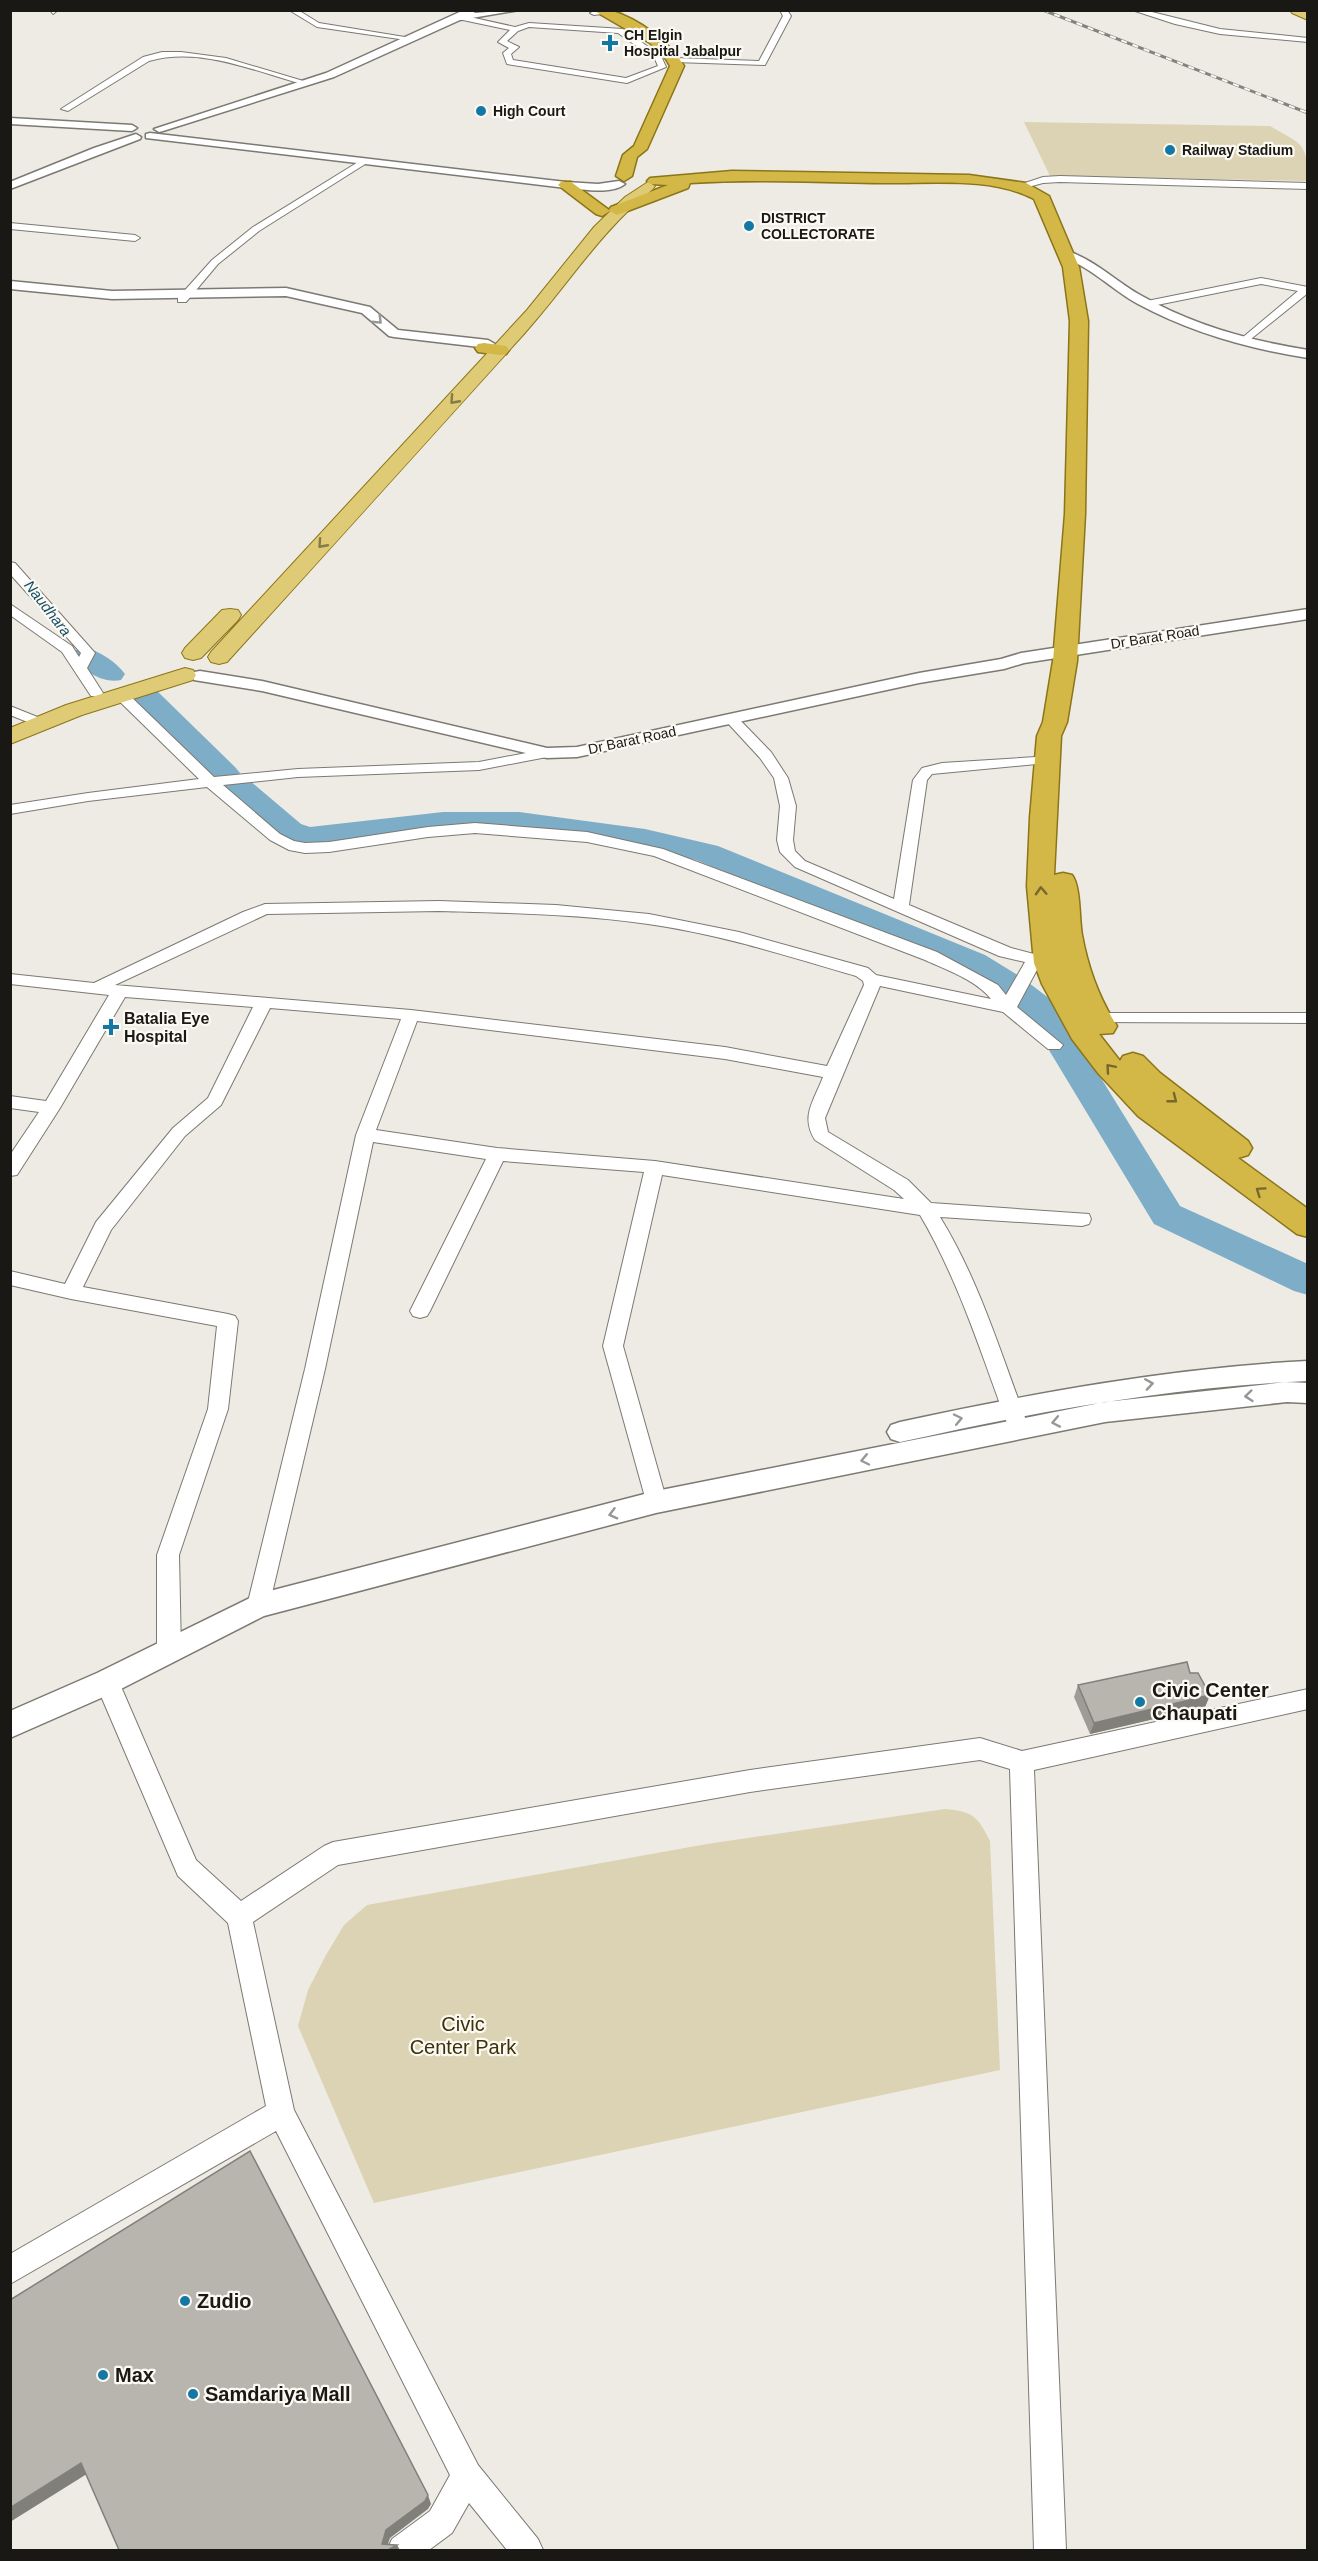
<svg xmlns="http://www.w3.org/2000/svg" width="1318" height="2561" font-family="Helvetica,sans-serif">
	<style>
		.green { fill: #dcd3b4 }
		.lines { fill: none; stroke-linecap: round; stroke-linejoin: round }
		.river { fill: #7eadc7; fill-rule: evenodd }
		.minor-casing { stroke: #7b7972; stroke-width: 2 }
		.tertiary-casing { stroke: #7b7972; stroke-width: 3 }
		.primary-casing { stroke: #8b7518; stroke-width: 2 }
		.trunk-casing { stroke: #8b7518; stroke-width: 3 }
		.minor { fill: #fff; fill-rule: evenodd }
		.tertiary { fill: #fff; fill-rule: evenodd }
		.primary { fill: #dfca75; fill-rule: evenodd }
		.trunk { fill: #d4b847; fill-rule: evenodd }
		.rail-casing { stroke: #84827d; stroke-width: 3 }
		.rail { stroke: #fbf9f1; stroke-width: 2; stroke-dasharray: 6; stroke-linecap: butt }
		.wall { fill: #9d9c96 }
		.shaded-wall { fill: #807f7a }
		.building { fill: #b7b5ae; stroke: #807f7a; stroke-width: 1.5 }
		.oneway { stroke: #989796 }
		.oneway2 { stroke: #867a4a }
		.oneway3 { stroke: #76682e }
		.poi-dot { fill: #1379a4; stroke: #fbf9f1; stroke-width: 2 }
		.labels { text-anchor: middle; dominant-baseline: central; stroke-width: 4.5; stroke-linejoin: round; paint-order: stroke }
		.far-poi-label { font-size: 14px; font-weight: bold; fill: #191815; stroke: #fbf9f1; text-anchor: start }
		.far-street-label { font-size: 14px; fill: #191815; stroke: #fbf9f1 }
		.far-water-label { font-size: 15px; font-style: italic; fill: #134e6a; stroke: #fbf9f1 }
		.poi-label { font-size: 16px; font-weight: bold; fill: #191815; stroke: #fbf9f1; text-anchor: start }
		.near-poi-label { font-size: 20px; font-weight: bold; fill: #191815; stroke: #fbf9f1; text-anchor: start }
		.near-park-label { font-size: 20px; fill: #3b310b; stroke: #fbf9f1 }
	</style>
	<rect width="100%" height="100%" fill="#eeebe4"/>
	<path class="green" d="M1024 122 1270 126C1302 145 1308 142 1307 181L1050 176Z
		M945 1809C973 1811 978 1817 990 1841L1000 2070 374 2203 298 2026 308 1990 326 1955 344 1925 367 1905 707 1844Z"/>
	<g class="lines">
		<path class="river" d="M86 648C100 651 116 662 125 674L121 680C103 684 83 671 72 656L76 650Z
			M145 687 155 689 235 767 240 773 236 778 249 780 301 824 310 827 443 812H519L645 829 718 846 985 955 1021 977 1054 1002 1180 1206 1308 1264V1295L1294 1291 1154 1224 1029 1017 997 991 961 969 696 860 645 847 519 830H443L307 846C275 838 253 814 229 792L224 786 228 781 215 779 135 701 131 695 135 689Z"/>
		<g class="minor-casing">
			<path id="minor" d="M50 10H58L53 14Z
				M289 10H298L319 23 417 39 413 41 317 27Z
				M597 10H631L594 15 590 13Z
				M780 10H787L791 16 765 65 675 62 671 60 675 58 759 61 783 16Z
				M1132 10H1144L1220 29 1308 38V42L1220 34 1175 24Z
				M461 15 515 27 529 23 623 29 661 56 666 67 627 83 507 64 503 53 509 48 498 42 510 30 458 19V15ZM529 27 618 33 655 59 658 66 626 78 513 60 511 54 519 47 507 41 518 31Z
				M162 52H181L226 58 310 83 306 85C256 72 201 46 149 61L68 111 61 109 143 57Z
				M363 159 370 161 259 231 218 264 186 302H178V298L212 260 253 227Z
				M1060 176 1308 183V189L1060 182 1043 183 1021 189 1016 186 1043 177Z
				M10 223 135 235 140 238 135 241 10 229Z
				M1261 278 1308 287V293L1246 343 1241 340 1242 338 1298 291 1261 284 1147 307 1142 304 1147 301Z
				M10 562 15 563 95 653 87 668 103 693 101 696H91L62 652 10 615V604L72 646 79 657 81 653 10 574Z
				M120 690 125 691 214 777 298 769 479 762 547 749 554 753 547 757 479 770 298 777 223 785 280 834 294 841 305 843 329 842 428 827 475 823 587 832 663 849 937 952 998 985 1006 995 1025 962 999 956 795 867 780 852 777 840 780 806 774 778 760 758 724 719 726 716H736L771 752 788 778 796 806 793 840 795 851 805 861 894 899 913 780 922 768 942 763 1052 756 1054 759 1052 762 1047 763 932 774 927 780 909 905 1011 948 1064 962 1066 966 1064 970 1058 971 1039 966 1017 1007 1063 1045 1060 1049H1048L1003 1012 880 986 825 1118 828 1132 908 1180 931 1203 1089 1214 1091 1219 1089 1224 1082 1226 940 1217C979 1280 1001 1354 1027 1423L1024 1429 1017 1431 1010 1429 1007 1423C981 1353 958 1279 920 1215L662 1175 623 1346 667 1502 664 1508 656 1511 648 1508 603 1346 644 1172 503 1161 430 1311 427 1316 420 1318 413 1316 410 1311 486 1159 373 1142 325 1369 269 1606 266 1613 258 1616 250 1613 247 1606 305 1369 356 1135 401 1019 270 1008 221 1105 185 1136 111 1230 83 1287 228 1314 235 1316 238 1321 228 1409 179 1555 181 1651 177 1658 169 1661 161 1658 157 1651V1555L208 1409 217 1326 71 1299 10 1285V1271L65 1284 96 1222 173 1128 208 1098 253 1007 125 997 60 1108 17 1175 10 1176V1155L39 1112 10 1108V1096L46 1101 109 995 10 984V974L94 983 243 912 265 904 439 901 556 905 649 914 739 932 868 968 876 975 991 999C976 980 947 970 925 960L654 856 587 842 475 833 428 837 329 852 305 853 289 850 270 840 207 787 88 801 10 814V805L88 793 199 779 115 697 113 694 115 691ZM439 911C509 913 579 914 648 924 719 934 788 956 856 976L863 981 864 985 827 1066 725 1047 411 1010 115 985 267 914ZM417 1021 725 1059 823 1077C814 1101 800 1116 815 1140L894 1190 904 1199 655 1161 497 1148 376 1130Z
				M10 706 45 720 47 723 40 727 10 715Z
				M1097 1013H1308V1023L1091 1022 1088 1018 1091 1014Z
				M107 1672 115 1675 119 1682 196 1860 241 1901 324 1846 333 1842 750 1770 980 1738 1022 1751 1308 1689V1709L1034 1770 1066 2550H1034L1010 1769 980 1760 750 1792 338 1865 253 1922 294 2110 478 2465 538 2539 543 2550H507L469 2503 452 2533 429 2550H387L392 2539 430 2511 450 2475 276 2131 10 2284V2254L266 2106 228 1923 178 1876 95 1682 99 1675Z"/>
		</g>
		<g class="tertiary-casing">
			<path id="tertiary" d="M464 10H476L474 13 519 10 460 20 334 77 163 131 159 132 154 129 326 73Z
				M10 118 132 125 137 128 132 131 10 124Z
				M150 133 566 182 598 184 619 181 625 184C611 195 583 189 566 188L146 138V134Z
				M136 134 141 137 140 139 10 189V182L94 148Z
				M1064 250C1093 258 1116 282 1142 296 1193 325 1251 341 1308 350V358C1249 349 1190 332 1138 304 1112 290 1088 264 1060 257L1058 254Z
				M10 281 112 291 286 288 370 307 398 330 488 340 495 344 488 348 394 337 389 336 362 313 286 296 112 299 10 289Z
				M1308 609V619L1024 663 1004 669 919 683 577 757 547 758 262 691 200 681 194 680 192 676 194 672 200 671 262 681 547 748 577 747 919 673 1001 659 1021 653Z
				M1308 1361V1381C1169 1387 1035 1412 900 1442L891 1439 887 1432 891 1425 900 1422C1035 1393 1169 1368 1308 1361Z
				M1287 1382 1308 1383V1403L1287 1402 1105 1422 656 1513 264 1616 117 1691 10 1738V1711L97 1673 258 1594 656 1491 1105 1402Z"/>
		</g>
		<g class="primary-casing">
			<path id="primary" d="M1290 10 1308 11V20L1292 13Z
				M648 182 655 186 653 189C601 230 567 286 523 335 425 444 326 553 227 662L219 664 211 662 208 657 211 652 527 310 594 227 625 197Z
				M230 609 238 610 241 615 238 620 201 658 193 660 185 658 182 653 185 648 222 610Z
				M185 668 193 670 196 675 193 680 82 715 10 744V728L66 705Z"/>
		</g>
		<g class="trunk-casing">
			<path id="trunk" d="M593 10C599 10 607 9 612 11 639 19 670 42 684 66L647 149 637 157 632 176 624 181 616 176 623 155 634 146 670 66 666 59 650 43Z
				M732 171 969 175 1026 183 1049 196 1079 267 1088 321 1085 514 1077 661 1067 722 1061 736 1054 875 1063 873 1072 875C1081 887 1079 919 1082 935 1088 968 1099 998 1117 1026L1113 1033 1099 1034 1120 1061 1123 1056 1133 1053 1143 1056 1160 1073 1248 1141 1252 1148 1248 1155 1238 1158 1308 1209V1237L1297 1234 1138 1116 1098 1073 1072 1039 1042 984 1034 963 1027 886 1030 818 1037 736 1043 722 1053 661 1065 514 1070 321 1063 267 1034 199C990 176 930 184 881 183 817 182 753 179 690 183L688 188 617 215 610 211 602 216 596 214 558 185 561 182H571L609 210 611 207 668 185 650 184 647 181 650 178Z
				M484 343 506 346 509 350 506 354 500 355 478 352 475 348 478 344Z"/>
		</g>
		<use href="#minor" class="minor"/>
		<use href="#tertiary" class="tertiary"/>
		<use href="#primary" class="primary"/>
		<use href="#trunk" class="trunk"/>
		<g class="rail-casing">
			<path id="rail" d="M1043 10 1308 113"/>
		</g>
		<use href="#rail" class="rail"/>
	</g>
	<path class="wall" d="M1190 1673 1210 1695 1205 1707 1090 1734 1074 1697 1078 1685Z"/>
	<path class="shaded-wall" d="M1210 1695 1205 1707 1090 1734 1094 1723Z
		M81 2463 90 2472 10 2522V2508Z
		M428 2495 431 2504 428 2509 390 2538 386 2550 382 2544 386 2530Z
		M397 2545 400 2550H388Z"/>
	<path class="building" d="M1187 1662 1190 1673H1198L1210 1695 1094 1723 1078 1685Z
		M250 2151 428 2495 425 2501 386 2530 382 2544 397 2545 388 2550H119L81 2463 10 2508V2300Z"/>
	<defs><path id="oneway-chevron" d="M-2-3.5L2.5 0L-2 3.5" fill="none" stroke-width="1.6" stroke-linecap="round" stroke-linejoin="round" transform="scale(1.5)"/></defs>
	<g class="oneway">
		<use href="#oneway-chevron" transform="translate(378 320) rotate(44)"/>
		<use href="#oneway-chevron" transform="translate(1149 1384) rotate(-9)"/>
		<use href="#oneway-chevron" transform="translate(1249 1396) rotate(174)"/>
		<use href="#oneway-chevron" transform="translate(958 1419) rotate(-12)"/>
		<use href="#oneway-chevron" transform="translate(1056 1422) rotate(169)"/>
		<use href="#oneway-chevron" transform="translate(865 1460) rotate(168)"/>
		<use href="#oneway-chevron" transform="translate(613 1514) rotate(165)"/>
	</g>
	<g class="oneway2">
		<use href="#oneway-chevron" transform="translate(454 400) rotate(132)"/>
		<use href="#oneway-chevron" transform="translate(322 544) rotate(132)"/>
	</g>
	<g class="oneway3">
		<use href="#oneway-chevron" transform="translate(1041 891) rotate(-93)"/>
		<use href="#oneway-chevron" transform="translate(1110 1068) rotate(-131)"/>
		<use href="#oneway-chevron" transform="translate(1173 1099) rotate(38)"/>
		<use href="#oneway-chevron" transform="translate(1260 1191) rotate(-145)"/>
	</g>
	<g class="poi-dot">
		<path d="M607 34h6v6h6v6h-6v6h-6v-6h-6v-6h6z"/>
		<circle cx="481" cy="111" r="6"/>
		<circle cx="1170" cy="150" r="6"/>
		<circle cx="749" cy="226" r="6"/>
		<path d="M108 1018h6v6h6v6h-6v6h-6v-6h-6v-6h6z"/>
		<circle cx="1140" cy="1702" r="6"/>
		<circle cx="185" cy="2301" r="6"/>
		<circle cx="103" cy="2375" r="6"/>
		<circle cx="193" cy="2394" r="6"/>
	</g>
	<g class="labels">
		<g class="far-poi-label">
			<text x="624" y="35">CH Elgin<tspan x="624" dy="16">Hospital Jabalpur</tspan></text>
			<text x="493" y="111">High Court</text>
			<text x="1182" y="150">Railway Stadium</text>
			<text x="761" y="218">DISTRICT<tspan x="761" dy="16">COLLECTORATE</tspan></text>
		</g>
		<g class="far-street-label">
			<text transform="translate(1155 637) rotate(-9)">Dr Barat Road</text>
			<text transform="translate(632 740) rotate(-12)">Dr Barat Road</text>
		</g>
		<g class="far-water-label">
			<text transform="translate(48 608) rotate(52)">Naudhara</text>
		</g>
		<g class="poi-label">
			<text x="124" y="1018">Batalia Eye<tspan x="124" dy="18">Hospital</tspan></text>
		</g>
		<g class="near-poi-label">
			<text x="1152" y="1690">Civic Center<tspan x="1152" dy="23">Chaupati</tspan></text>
			<text x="197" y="2301">Zudio</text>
			<text x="115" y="2375">Max</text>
			<text x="205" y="2394">Samdariya Mall</text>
		</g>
		<g class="near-park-label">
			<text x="463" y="2024">Civic<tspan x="463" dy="23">Center Park</tspan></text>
		</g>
	</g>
	<rect width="1318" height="2561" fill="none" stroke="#191815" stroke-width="24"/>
</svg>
